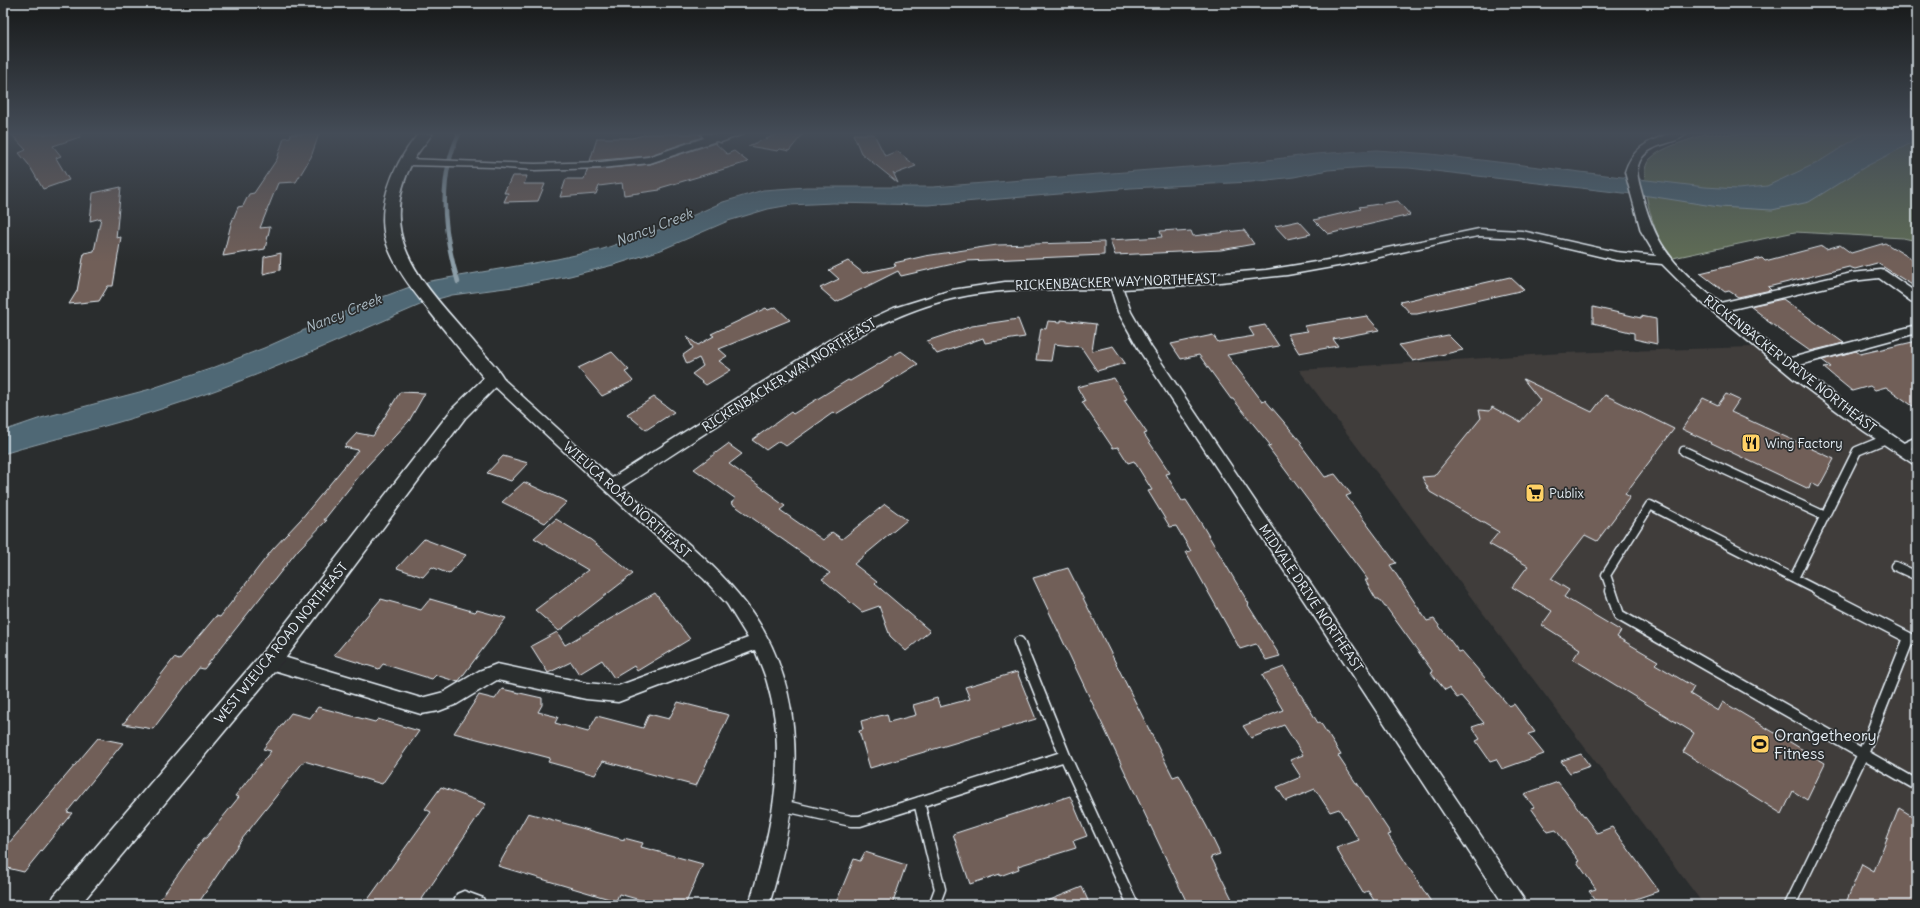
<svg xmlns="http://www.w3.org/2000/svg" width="1920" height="908" font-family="Delius,sans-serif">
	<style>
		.built { fill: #3f3c3b }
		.green { fill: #616d54; stroke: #a4afa6 }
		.water { fill: #506874; stroke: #8d9fa9 }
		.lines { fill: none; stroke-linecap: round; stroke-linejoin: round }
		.stream { stroke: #8d9fa9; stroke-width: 4.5 }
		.building { fill: #715f59; stroke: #e8f1f8 }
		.service-far1-casing { stroke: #e8f1f8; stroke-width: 11 }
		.service-casing { stroke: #e8f1f8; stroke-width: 13 }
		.minor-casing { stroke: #e8f1f8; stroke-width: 3 }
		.tertiary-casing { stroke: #e8f1f8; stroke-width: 3 }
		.service-far1 { stroke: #2a2d2e; stroke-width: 8 }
		.service { stroke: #2a2d2e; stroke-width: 10 }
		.minor { fill: #2a2d2e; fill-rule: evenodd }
		.tertiary { fill: #2a2d2e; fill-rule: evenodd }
		.labels { text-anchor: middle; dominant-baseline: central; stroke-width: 3.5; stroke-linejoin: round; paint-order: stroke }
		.street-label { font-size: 13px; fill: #e8f1f8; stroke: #2a2d2e }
		.poi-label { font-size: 13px; fill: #e8f1f8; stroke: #2a2d2e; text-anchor: start }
		.water-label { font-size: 14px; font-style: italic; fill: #abbac3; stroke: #2a2d2e }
		.near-poi-label { font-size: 16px; fill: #e8f1f8; stroke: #2a2d2e; text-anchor: start }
	</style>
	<rect width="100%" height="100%" fill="#2a2d2e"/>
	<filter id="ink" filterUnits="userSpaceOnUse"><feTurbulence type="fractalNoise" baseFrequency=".025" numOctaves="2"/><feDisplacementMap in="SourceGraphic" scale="8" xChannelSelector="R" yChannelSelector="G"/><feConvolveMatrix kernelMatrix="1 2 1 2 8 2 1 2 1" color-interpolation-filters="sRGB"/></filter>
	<g filter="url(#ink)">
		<path class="built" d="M1753 347 1777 367 1889 448 1917 465V905H1704L1299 370 1562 353Z"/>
		<path class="green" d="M1705 134H1917V241L1903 238 1795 232 1673 258C1668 251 1663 245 1659 238 1652 223 1636 172 1650 159 1663 146 1688 141 1705 134Z"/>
		<path class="water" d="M1863 134H1917V140L1865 167 1809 202 1772 210 1719 207 1649 196 1409 168 1367 167 1328 170 1294 177 1251 182 1131 188 928 205 833 203 790 205 768 209 728 221 661 250 617 264 570 276 513 287 452 295 427 302C336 341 246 383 152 412 103 428 52 439 3 454V431L41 418 147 390 210 369 264 348 358 306 407 288 430 281 557 259 603 249 667 227 723 202 763 190 806 187H933L1252 162 1315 154 1377 150 1431 154 1705 187 1738 189 1767 186 1817 163Z"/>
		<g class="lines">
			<path class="stream" d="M458 282C444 235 437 179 459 134"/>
		</g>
		<path class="building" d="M11 134H80V137L53 146 61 156 56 158 69 180 43 189 29 165 19 153 26 150Z
			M291 134H319L311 157 296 182 278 183 260 228 270 227 265 249 223 256 231 224 238 207 243 206 249 194 254 193 277 159 284 138 290 137Z
			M647 134H700L702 137 648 156 590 161 597 138H632Z
			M778 134H803L789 151 780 149 778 151 748 146Z
			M853 134H874L885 156 897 151 916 166 895 174 893 172 898 183 861 153Z
			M715 143 727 154 734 151 748 162 660 188V190L624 195 622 183 599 186 596 194 560 197 566 179H584L587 170 650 164Z
			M512 176H527L524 184H545L538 201 504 202 508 193H504Z
			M121 187 116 238 121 237 113 286H108L99 301 69 304 77 291 84 253 94 251 101 218 90 221 93 193Z
			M1398 201 1410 215 1328 234 1314 220 1361 209 1359 207Z
			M1299 221 1311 234 1287 239 1275 226Z
			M1176 230 1177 232 1191 231 1193 236 1244 230 1254 244 1221 250 1115 255 1110 240 1162 237 1160 231Z
			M1104 242V255L966 261 901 276 898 271 836 302 820 288 839 279 829 270 848 261 863 273 896 266 894 263 925 256 997 245Z
			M1885 243 1917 262V288L1877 263 1855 269 1849 267 1768 287 1771 290 1738 297 1729 291 1725 292 1700 273 1762 258 1765 261 1822 246 1826 249 1840 245 1851 253Z
			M281 253 280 270 263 274 264 257Z
			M1510 277 1524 290 1417 314H1411L1400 302Z
			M1783 299 1844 343 1810 351 1766 320H1768L1750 306Z
			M776 307 790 320 719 349 727 356 719 361 731 370 706 385 692 374 703 366 699 358 687 364 683 355 693 348 687 337 698 345 714 336 711 334 766 308 768 310Z
			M1593 307 1641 318V316L1656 319 1657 344 1634 339V333L1593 323Z
			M1367 316 1379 330 1333 339 1338 346 1299 353 1287 334 1308 331 1304 326Z
			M1018 319 1025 337 985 343 983 338 937 354 927 341 972 326Z
			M1061 320 1096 324 1092 351 1113 346 1125 363 1097 371 1081 347 1054 344 1051 361 1036 360 1041 328 1046 329 1048 321 1061 322Z
			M1265 325 1279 346 1227 355 1262 401 1265 400 1302 443 1300 444 1325 477 1335 474 1351 494 1346 496 1396 563 1390 565 1427 621 1434 619 1459 652 1462 651 1509 706 1514 704 1535 732 1528 734 1544 754 1502 769 1496 759 1490 761 1476 741 1480 739 1472 727 1484 723 1461 696 1457 698 1449 688 1445 690 1431 673 1433 672 1386 607H1385L1379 599H1376L1365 580H1368L1268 447 1271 446 1233 399H1231L1199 355 1181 359 1171 344 1213 335 1218 342 1254 336 1249 328Z
			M1448 335 1463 350 1413 361 1399 345Z
			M1917 341V409L1886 387 1875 390 1870 386 1852 391 1824 368 1831 367 1822 360 1856 351 1860 354Z
			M901 351 918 364 836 414 834 412 786 446 779 441 766 450 752 440 791 412 793 414 848 380 850 381Z
			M612 352 629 370 625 372 633 381 602 396 578 368Z
			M1114 378 1127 399 1124 400 1147 433 1144 434 1170 473 1166 474 1182 501 1186 500 1201 523 1249 604 1248 605 1280 656 1266 660 1256 644 1240 649 1186 552 1191 551 1176 526 1170 527 1148 491 1152 490 1134 461 1128 463 1118 447 1113 448 1082 402 1085 401 1077 387Z
			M1523 379 1592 412 1605 395 1674 429 1625 494 1630 497 1597 541 1585 535 1551 579 1569 590 1564 597 1621 631 1617 637 1658 661 1655 664 1694 687 1690 694 1718 711 1723 702 1825 763 1807 800 1793 791 1782 814 1683 752 1694 733 1573 659 1580 649 1542 625 1552 611 1512 587 1528 566 1489 544 1499 532 1430 492 1422 477 1434 476 1481 418 1479 410 1490 411 1492 407 1520 422 1540 400Z
			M400 392 425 393 409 421 367 466 324 520H327L298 550 204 669 199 668 153 729 123 724 174 658 179 660 216 616 220 617 272 550 301 519 358 450 344 447 357 433 373 436Z
			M1726 394 1739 400 1731 412 1834 459 1819 487 1811 483 1809 489 1682 429 1703 398 1718 405Z
			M654 397 674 412 646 430 627 414Z
			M728 444 742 454 729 464 775 497 774 498 785 506 780 510 823 540 832 532 842 539 885 504 907 520 854 564 877 582 875 584 930 631 906 651 890 636 879 606 862 612 822 579 830 573 731 503 736 499 694 469Z
			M503 456 528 463 511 481 487 473Z
			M524 482 567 502 545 523 502 502Z
			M556 519 591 540 633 574 559 631 535 610 588 570 534 538Z
			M424 539 466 555 449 574 432 567 423 577 397 568Z
			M1068 568 1173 777 1179 775 1207 827 1220 854 1211 857 1235 905H1188L1033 578Z
			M655 593 690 639 637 671 634 666 614 678 602 660 579 674 571 662 548 673 531 646 557 632 565 645Z
			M381 599 421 610 430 599 475 612 477 610 506 618 458 682 436 675 432 679 383 664 379 669 334 655Z
			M1284 667 1318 723 1320 722 1341 755 1338 756 1356 783H1357L1391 834 1388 835 1433 905H1377L1368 891 1363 893 1336 848 1359 840 1339 809 1330 812 1315 789 1286 801 1277 787 1301 777 1290 760 1303 755 1284 725 1251 738 1243 726 1283 710 1262 675Z
			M1017 672 1036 719 870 768 859 731 863 730 861 721 887 714 889 722 916 715 913 705 937 698 940 707 970 699 965 687Z
			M502 689 542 698V705L538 712 558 717 555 723 588 732 597 716 643 728 649 714 669 719 678 702 729 715 696 786 603 761 595 775 548 762 550 758 454 733 479 695 495 699Z
			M318 707 375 722 378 719 419 731 382 784 304 761 242 839 197 905H170L158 902 204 838H206L239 797 235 796 271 751 263 749 291 713 310 718Z
			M98 738 123 743 67 812 72 813 24 872 3 867V850Z
			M1581 754 1590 766 1570 773 1561 761Z
			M1558 782 1597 833 1612 827 1659 891 1618 905H1599L1589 891 1596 889 1577 862 1579 861 1556 830 1548 832 1531 808 1534 807 1524 794Z
			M441 787 486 804 418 905H364L431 812 425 809Z
			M1070 796 1087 836 1073 841 1076 848 1018 866 1019 869 1000 876V874L970 884 953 834Z
			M1899 808 1917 819V905H1845L1862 864 1874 871Z
			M528 813 624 840V838L643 843 641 847 703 864 685 905H658L619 894 616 901 498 866Z
			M865 852 906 865 892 905H835L854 859 860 861Z
			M1082 887 1090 905H1040V904Z"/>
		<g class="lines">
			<g class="service-far1-casing">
				<path id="service-far1" d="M1900 449 1917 441
					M1684 451 1825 516
					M1895 566 1917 576
					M1794 578 1857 451 1886 439
					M1612 592 1606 575 1650 505 1820 592"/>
			</g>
			<g class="service-casing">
				<path id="service" d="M1611 591 1619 615 1917 785
					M1818 591 1917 642
					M1019 642 1065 756
					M919 802 940 889 934 905
					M785 806 851 821H860L1065 756 1133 905
					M1790 905 1863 754 1909 638"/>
			</g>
			<g class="minor-casing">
				<path id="minor" d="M716 134H743L721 142 716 141 650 163 601 168 535 170 494 167 407 165 401 162 407 159 535 164 601 162 648 157 704 138 701 134Z
					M1669 134H1686C1676 145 1652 142 1641 159 1634 170 1639 182 1642 194 1656 249 1676 268 1720 303L1852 273 1881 270 1885 271 1917 293V303L1912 302 1879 278 1852 281 1728 310 1787 359 1917 325V333L1796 366 1851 407 1917 452V465L1912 463 1864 431 1794 379 1694 296 1662 264 1616 260 1522 238 1479 236 1450 241 1349 264 1287 275 1202 284 1123 289 1131 312 1151 347 1523 898 1526 905H1504L1141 353 1118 312 1111 289C1057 290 1004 286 951 299 884 315 829 353 772 390 722 422 672 455 622 487 662 522 705 554 738 594 815 685 801 799 769 905H749C771 834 789 756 767 682 764 671 759 661 755 650L618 702 586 699 497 680 457 704 439 711 421 714 270 669 264 666 261 661 264 656 270 653 421 698 444 692 479 671 497 664 586 683 618 686 748 638 727 604 704 579 606 491 490 382 488 379 490 376 495 374 500 376 612 478 842 332 894 308 952 290 1005 282 1137 280 1266 270 1334 259 1479 229 1522 231 1616 252 1656 256 1641 231 1625 172C1632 149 1648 141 1669 134Z
					M464 891 483 898 486 905H452L457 894Z"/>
			</g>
			<g class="tertiary-casing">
				<path id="tertiary" d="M418 134H432C426 143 419 150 414 159 372 238 425 285 473 341 483 354 496 365 504 379L465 418 284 660 80 905H50L54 896 268 646 453 408 484 378C465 355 445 332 427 308 413 291 399 273 390 252 372 212 392 166 418 134Z"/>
			</g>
			<use href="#service-far1" class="service-far1"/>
			<use href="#service" class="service"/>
			<use href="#minor" class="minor"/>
			<use href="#tertiary" class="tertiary"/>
		</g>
	</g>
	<linearGradient id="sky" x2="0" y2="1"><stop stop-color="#171919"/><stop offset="0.51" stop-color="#444c57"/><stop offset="1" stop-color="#444c57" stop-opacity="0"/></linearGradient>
	<rect width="1920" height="262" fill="url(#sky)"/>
	<defs>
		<g id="restaurant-square" transform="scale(1)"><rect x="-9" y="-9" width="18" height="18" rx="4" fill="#ffd166" stroke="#2a2d2e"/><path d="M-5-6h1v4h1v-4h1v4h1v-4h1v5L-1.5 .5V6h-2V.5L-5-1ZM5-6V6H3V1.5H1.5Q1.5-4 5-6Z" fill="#111"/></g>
		<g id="supermarket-square" transform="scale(1)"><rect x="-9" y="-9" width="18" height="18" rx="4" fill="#ffd166" stroke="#2a2d2e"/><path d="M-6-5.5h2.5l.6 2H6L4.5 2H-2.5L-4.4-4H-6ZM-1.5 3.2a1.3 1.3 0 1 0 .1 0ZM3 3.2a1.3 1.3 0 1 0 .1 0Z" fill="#111"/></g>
		<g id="stadium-square" transform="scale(1)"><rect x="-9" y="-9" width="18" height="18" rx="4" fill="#ffd166" stroke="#2a2d2e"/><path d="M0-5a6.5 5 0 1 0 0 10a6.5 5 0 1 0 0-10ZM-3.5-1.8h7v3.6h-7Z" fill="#111"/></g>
	</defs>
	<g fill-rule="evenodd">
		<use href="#restaurant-square" x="1751" y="443"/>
		<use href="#supermarket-square" x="1535" y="493"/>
		<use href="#stadium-square" x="1760" y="744"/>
	</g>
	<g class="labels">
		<g class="street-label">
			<text transform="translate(1116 282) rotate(-2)">RICKENBACKER WAY NORTHEAST</text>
			<text transform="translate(1790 364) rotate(38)">RICKENBACKER DRIVE NORTHEAST</text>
			<text transform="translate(789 375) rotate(-32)">RICKENBACKER WAY NORTHEAST</text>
			<text transform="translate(627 500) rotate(42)">WIEUCA ROAD NORTHEAST</text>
			<text transform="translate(1311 598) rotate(56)">MIDVALE DRIVE NORTHEAST</text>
			<text transform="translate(281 643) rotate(-51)">WEST WIEUCA ROAD NORTHEAST</text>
		</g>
		<g class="poi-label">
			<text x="1765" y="443">Wing Factory</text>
			<text x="1549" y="493">Publix</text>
		</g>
		<g class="water-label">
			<text transform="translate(654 227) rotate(-21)">Nancy Creek</text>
			<text transform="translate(343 313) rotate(-22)">Nancy Creek</text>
		</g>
		<g class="near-poi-label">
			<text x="1774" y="735">Orangetheory<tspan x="1774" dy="18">Fitness</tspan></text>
		</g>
	</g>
	<rect width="1920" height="908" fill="none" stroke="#2a2d2e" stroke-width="16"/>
	<rect x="8" y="8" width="1904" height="892" fill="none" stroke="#e8f1f8" stroke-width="1.5" filter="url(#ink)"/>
</svg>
